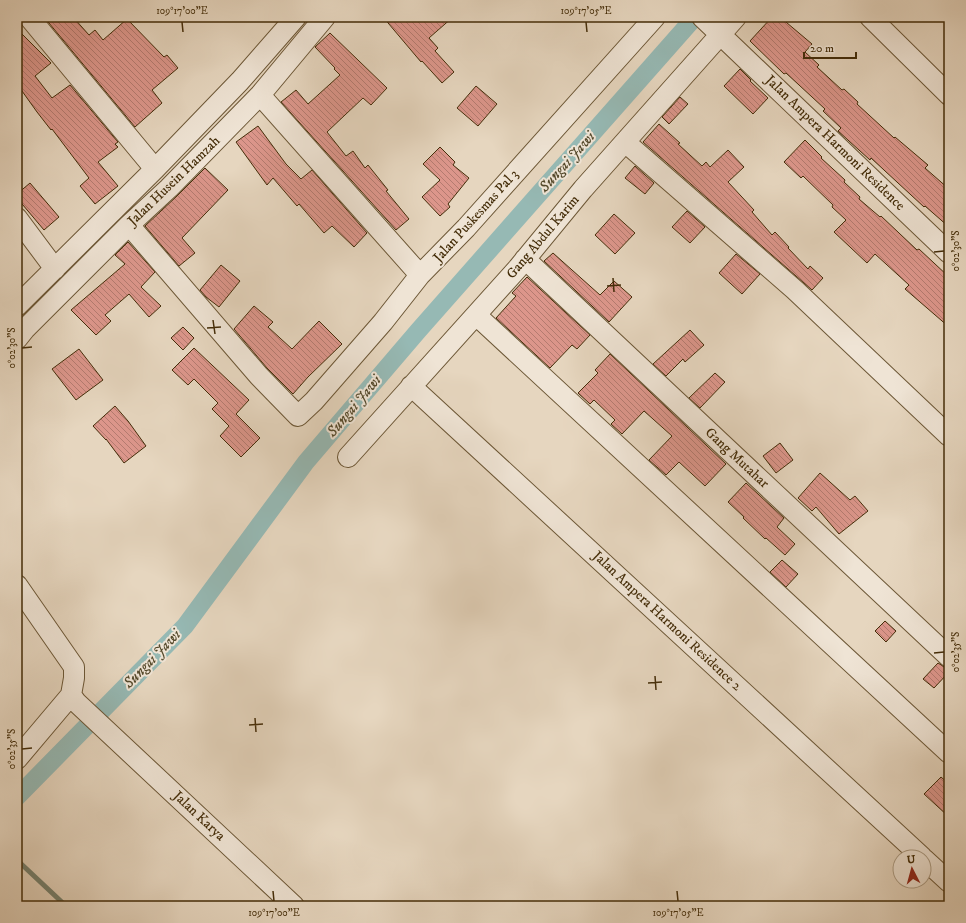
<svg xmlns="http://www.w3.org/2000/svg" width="966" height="923" font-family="'IM FELL DW Pica',serif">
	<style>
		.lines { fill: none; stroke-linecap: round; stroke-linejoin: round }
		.stream { stroke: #758170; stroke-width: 5 }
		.canal { stroke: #96b9b4; stroke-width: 18 }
		.building { fill: url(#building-back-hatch); stroke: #442d09 }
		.minor-casing { stroke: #6c5736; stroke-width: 22 }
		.minor { stroke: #efe4d5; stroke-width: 20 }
		.ticks { fill: none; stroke: #442d09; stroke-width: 1.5 }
		.labels { text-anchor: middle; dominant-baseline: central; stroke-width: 4; stroke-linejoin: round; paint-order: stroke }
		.street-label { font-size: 14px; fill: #442d09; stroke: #efe4d5 }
		.water-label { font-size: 15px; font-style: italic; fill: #54492b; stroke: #efe4d5 }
		.neatline { fill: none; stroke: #442d09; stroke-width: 1.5 }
		.ticks-label { font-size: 10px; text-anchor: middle; fill: #442d09 }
	</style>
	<defs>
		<pattern id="building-back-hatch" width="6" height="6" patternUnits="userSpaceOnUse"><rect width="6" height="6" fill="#dc968b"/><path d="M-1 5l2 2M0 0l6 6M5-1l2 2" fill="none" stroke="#b47b70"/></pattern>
	</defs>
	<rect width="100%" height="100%" fill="#e6d6bf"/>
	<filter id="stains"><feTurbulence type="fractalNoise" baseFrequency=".005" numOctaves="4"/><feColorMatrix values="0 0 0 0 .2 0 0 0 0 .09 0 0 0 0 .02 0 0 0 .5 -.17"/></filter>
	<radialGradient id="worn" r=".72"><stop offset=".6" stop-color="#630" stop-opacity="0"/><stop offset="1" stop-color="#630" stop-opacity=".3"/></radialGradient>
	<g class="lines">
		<path class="stream" d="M17 860 66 906"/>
		<path class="canal" d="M17 797 185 626 306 462 418 331 695 17"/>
	</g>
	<path class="building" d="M44 17H73L89 35 95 30 103 40 127 19 164 57 167 55 178 68 152 90 162 103 135 127Z
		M383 17H453L429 38 438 48 435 51 454 72 442 83 422 61 421 62Z
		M772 17H780L812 44 805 52 819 65 817 67 842 90 844 89 858 102 857 104 894 138 895 137 928 165 925 168 949 189V227L925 206 924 207 871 158 870 160 838 131 841 128 823 111 825 109 786 73 784 74 750 41Z
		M17 29 51 63 35 76 52 98 70 85 118 142 115 144 118 147 98 162 118 186 95 204 80 186 89 178 52 129 51 130 37 112 17 84Z
		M330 33 387 88 371 105 363 98 327 132 346 156 353 151 365 168 368 165 388 190 386 191 409 219 396 230 281 102 296 90 308 104 340 75 334 69 335 68 315 47Z
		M740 69 751 80 750 81 768 98 753 114 724 86Z
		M476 86 497 104 478 126 457 108Z
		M680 97 688 104 669 124 662 117Z
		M659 124 680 143 678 144 702 166 706 162 710 167 728 150 744 167 728 182 754 210 752 212 772 235 775 232 789 247 788 248 808 269 810 266 823 278 812 290 643 142Z
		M258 126 286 164 301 179 312 170 367 233 354 247 332 226 324 233 299 204 297 206 273 178 267 185 236 142Z
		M805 140 822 157 821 158 845 180 844 182 860 197 859 199 880 217 881 216 917 250 919 249 949 277V327L905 289 909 285 875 254 867 263 834 232 846 220 832 207 833 205 803 176 801 178 784 162Z
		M440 147 455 162 453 165 469 178 448 204 450 207 440 216 422 197 440 180 423 164Z
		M635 166 654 183 645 194 625 178Z
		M205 168 228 190 182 238 195 253 179 266 145 226 177 196Z
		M30 183 59 217 44 230 17 198V194Z
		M687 211 705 227 690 243 672 227Z
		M614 214 635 233 615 254 595 235Z
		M128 242 155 272 141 287 161 306 149 317 129 294 105 315 111 321 96 335 71 310 125 264 115 255Z
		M553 253 600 295 614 281 632 297 609 322 544 261Z
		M736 254 760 274 742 294 719 273Z
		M221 265 240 281 219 307 206 297 200 290Z
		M527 277 590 335 577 349 572 345 550 368 496 318 516 296 512 293Z
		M254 306 273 322 268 327 292 349 319 321 342 344 308 377 293 394 267 368 234 329Z
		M183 327 194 338 183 350 171 338Z
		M690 330 704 345 685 362 683 359 666 376 653 364Z
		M194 348 249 400 236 414 260 438 241 457 220 436 229 426 212 409 218 403 194 379 188 385 172 370Z
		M79 349 103 380 76 400 52 369Z
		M610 354 726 464 705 486 679 462 666 475 649 460 672 436 644 411 622 434 611 424 615 420 594 400 590 404 578 393 598 373 595 370Z
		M715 373 725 382 700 408 689 398Z
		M115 406 128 421 146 446 124 463 106 439V440L93 426Z
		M780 443 793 460 776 473 763 456Z
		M820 473 850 500 855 496 868 511 839 534 816 507 812 511 798 498Z
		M746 483 784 518 777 527 795 544 785 555 766 538 765 539 743 518 744 517 728 502Z
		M782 560 798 574 786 587 770 572Z
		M885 621 896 631 886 642 875 631Z
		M938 663 946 668H949V672L934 688 923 679Z
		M941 777 949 784V817L924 794Z"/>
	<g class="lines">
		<g class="minor-casing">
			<path id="minor" d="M29 17 155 169
				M702 17 949 253
				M870 17 949 95
				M260 95 420 275
				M625 142 795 290 949 436
				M17 218 55 269
				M129 225 259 376 298 416 314 401 383 322 420 275 466 228 655 17
				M525 259 949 657
				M17 306 155 169 240 81 296 17
				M476 315 949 753
				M17 339 25 329 129 225 169 188 260 95 325 17
				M411 386 922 857
				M348 457 518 268 583 189 736 17
				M17 585 74 667V678L71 695 76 702 294 906
				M17 759 71 695
				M924 859 949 882"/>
		</g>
		<use href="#minor" class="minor"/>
	</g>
	<path class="ticks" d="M182 22 183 32M586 22 587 32M934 252 944 251M613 278 614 292M607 286 621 285M213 320 215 334M207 328 221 327M22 348 32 347M934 653 944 652M655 676 656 690M648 683 662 682M255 718 256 732M249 725 263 724M22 749 32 748M273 891 274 901M677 891 678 901"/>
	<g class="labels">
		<g class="street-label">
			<text transform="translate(835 143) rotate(44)">Jalan Ampera Harmoni Residence</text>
			<text transform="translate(174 181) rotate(-44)">Jalan Husein Hamzah</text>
			<text transform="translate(476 216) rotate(-48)">Jalan Puskesmas Pal 3</text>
			<text transform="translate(543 237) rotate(-50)">Gang Abdul Karim</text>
			<text transform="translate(737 458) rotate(43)">Gang Mutahar</text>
			<text transform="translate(667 621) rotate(43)">Jalan Ampera Harmoni Residence 2</text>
			<text transform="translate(199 816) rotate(43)">Jalan Karya</text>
		</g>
		<g class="water-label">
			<text transform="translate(567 162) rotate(-48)">Sungai Jawi</text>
			<text transform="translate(354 406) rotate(-50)">Sungai Jawi</text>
			<text transform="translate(152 659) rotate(-46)">Sungai Jawi</text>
		</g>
	</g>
	<rect width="966" height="923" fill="none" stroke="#e6d6bf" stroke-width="44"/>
	<g transform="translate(912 869) rotate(354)"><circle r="19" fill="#efe4d5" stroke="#ab9b83"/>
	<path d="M0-3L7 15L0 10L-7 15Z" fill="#8f2418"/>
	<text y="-6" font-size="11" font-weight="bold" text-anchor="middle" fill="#442d09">U</text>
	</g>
	<path d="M804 52v6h52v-6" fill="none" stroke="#442d09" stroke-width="2"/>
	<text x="810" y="52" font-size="12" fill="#442d09" stroke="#efe4d5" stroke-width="3" paint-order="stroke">20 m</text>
	<rect x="22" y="22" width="922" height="879" class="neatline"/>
	<g class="ticks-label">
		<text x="182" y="14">109°17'00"E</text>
		<text x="586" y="14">109°17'05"E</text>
		<text transform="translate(955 251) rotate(-90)" y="4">0°02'30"S</text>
		<text transform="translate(11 348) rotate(-90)" y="4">0°02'30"S</text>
		<text transform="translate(955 652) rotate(-90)" y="4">0°02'35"S</text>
		<text transform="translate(11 749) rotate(-90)" y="4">0°02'35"S</text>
		<text x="274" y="916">109°17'00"E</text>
		<text x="678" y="916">109°17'05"E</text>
	</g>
	<rect width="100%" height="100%" filter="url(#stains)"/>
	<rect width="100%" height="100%" fill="url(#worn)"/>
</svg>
